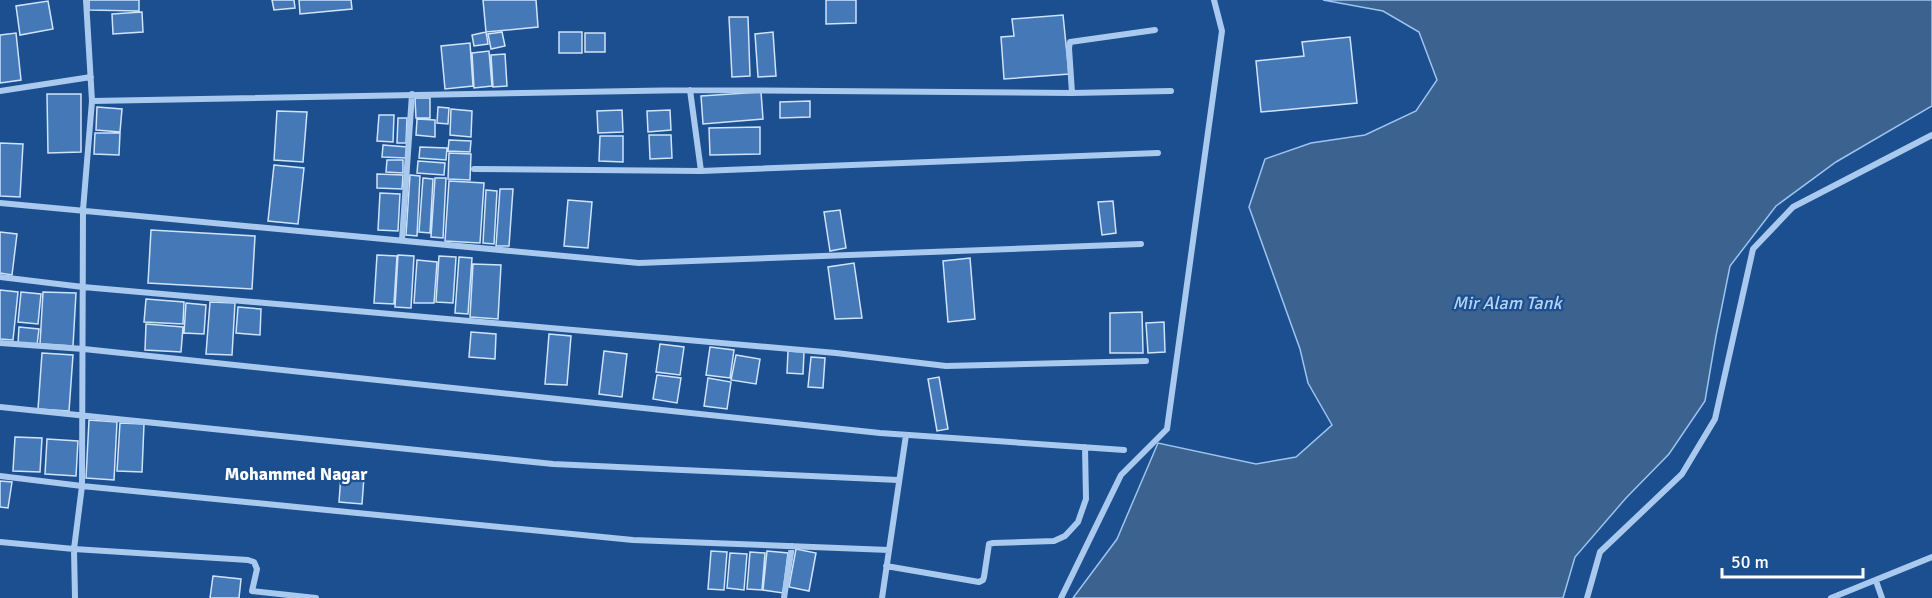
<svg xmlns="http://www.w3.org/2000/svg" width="1932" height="598" font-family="Signika,sans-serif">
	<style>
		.water { fill: #3c6290; stroke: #9cc4f0; stroke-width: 1.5 }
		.building { fill: #4478b7; stroke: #cfe3fa; stroke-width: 1.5 }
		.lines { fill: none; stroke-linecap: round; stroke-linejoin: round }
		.minor { stroke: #a9c9ee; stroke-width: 6 }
		.labels { text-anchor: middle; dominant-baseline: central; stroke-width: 4.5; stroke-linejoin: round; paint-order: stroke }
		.water-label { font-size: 18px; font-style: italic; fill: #b5d3f5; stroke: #1b4f8f }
		.neighbourhood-label { font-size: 18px; font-weight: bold; fill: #fff; stroke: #1b4f8f }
	</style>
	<rect width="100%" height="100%" fill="#1b4f8f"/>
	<path class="water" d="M1323 0H1932V106L1836 162 1776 206 1730 266 1716 336 1705 401 1669 454 1626 498 1575 557 1563 598H1073L1117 539 1158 443 1256 464 1296 457 1332 425 1308 383 1300 349 1249 207 1265 159 1311 143 1365 135 1416 111 1437 80 1419 32 1383 11Z"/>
	<path class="building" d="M89 0H139V11L89 10Z
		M272 0H294L295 8 274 10Z
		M299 0H351L352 9 300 14Z
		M483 0H536L538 27 486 32Z
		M826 0H856V23L826 24Z
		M48 1 53 29 20 35 16 6Z
		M142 12 143 32 113 34 112 14Z
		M1063 15 1069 74 1004 79 1001 37 1014 36 1012 19Z
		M729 17H748L750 76 732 77Z
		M486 32 488 44 474 46 472 35Z
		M502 32 505 46 491 49 488 34Z
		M559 32H582V53H559Z
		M773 32 776 76 758 77 755 34Z
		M16 33 21 80 0 83V35Z
		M585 33H605V52H585Z
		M1350 37 1357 103 1261 112 1256 61 1304 56 1302 42Z
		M470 43 473 86 445 89 441 46Z
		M489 51 492 86 474 88 472 53Z
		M505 54 507 86 493 87 491 55Z
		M761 92 763 119 703 124 701 96Z
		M47 94H81V152L48 153Z
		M415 98H430V118H416Z
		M810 101V117L780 118V102Z
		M97 107 122 109 120 132 96 130Z
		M438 107 449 108 448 124 437 123Z
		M451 109 472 111 471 137 450 135Z
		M622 110 623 132 598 133 597 111Z
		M670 110 671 130 648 132 647 111Z
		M277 111 307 112 303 162 274 160Z
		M379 115H394L393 142 377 141Z
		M398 118H407L406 143H397Z
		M417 119 435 120V137L416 135Z
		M760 127V154L710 155 709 128Z
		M95 133H120L119 155 94 154Z
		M649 135H671L672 158 650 159Z
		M600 136H623V162L599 161Z
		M449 140 471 141 470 152 448 151Z
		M0 143 23 144 20 197 0 196Z
		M383 145 407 147 406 158 382 157Z
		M420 147 447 148 446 160 419 158Z
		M449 153 471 154 470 180 448 179Z
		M387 160H403V173L386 172Z
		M418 161 445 163 444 175 417 173Z
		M274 165 304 168 298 224 268 221Z
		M377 174 403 175 402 189 377 188Z
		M410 175 420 176 417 236 406 235Z
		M423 178 433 179 430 233 419 232Z
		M435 178H446L443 238 431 237Z
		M449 181 484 183 480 243 445 241Z
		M500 189H513L509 246H496Z
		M486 190 497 191 494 244 483 243Z
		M380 193 400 194 398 231 378 230Z
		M568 200 592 202 588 248 564 246Z
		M1113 201 1116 233 1102 235 1098 202Z
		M840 210 846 248 830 251 824 212Z
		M151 230 255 236 252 289 148 283Z
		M0 232 17 234 12 275 0 273Z
		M377 255 397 256 394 304 374 303Z
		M398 255 414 256 411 308 395 307Z
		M439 256 456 257 453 303 436 302Z
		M459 257 472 258 468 314 455 313Z
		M970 258 975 319 948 322 943 261Z
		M417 260 437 262 434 303H414Z
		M854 263 862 318 835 319 828 267Z
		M473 264 501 265 498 319 470 317Z
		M0 290 18 292 13 340 0 339Z
		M21 292 41 294 38 324 18 322Z
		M43 292 76 293 73 346 40 344Z
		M146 299 184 302 183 324 144 322Z
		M210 302 235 303 232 355 206 354Z
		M186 303 206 305 204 334 184 333Z
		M238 307 261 309 260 335 236 333Z
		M1142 312 1143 353H1110V313Z
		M1164 322 1165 352 1148 353 1146 323Z
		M146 324 183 327 181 352 145 350Z
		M19 327 39 329 37 345 18 343Z
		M471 332 496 334 495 359 469 357Z
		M549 334 571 336 567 385 545 384Z
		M660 344 684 347 680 375 656 372Z
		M710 347 734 350 730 378 706 375Z
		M604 351 627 354 622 397 599 394Z
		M788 351 804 352 803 374 787 373Z
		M42 353 73 355 69 411 38 409Z
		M736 355 760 359 756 384 731 380Z
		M811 357 825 358 823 388 808 387Z
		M657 375 681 378 677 403 653 399Z
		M939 377 948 429 937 431 928 379Z
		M708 378 731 382 727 409 704 406Z
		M89 420 117 422 114 480 86 478Z
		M120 423 144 424 142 472 117 471Z
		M15 437 42 438 40 472 13 471Z
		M47 439 78 441 76 476 45 474Z
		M341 475 364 477 362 504 339 502Z
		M0 481 12 482 8 508 0 507Z
		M796 549 816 553 809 591 789 587Z
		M711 551 727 552 724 590 708 589Z
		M767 551 788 553 783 593 763 590Z
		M750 552 765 553 762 590 747 589Z
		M730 553 747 554 744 590 727 588Z
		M213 576 241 579 239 598H210Z"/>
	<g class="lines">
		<path class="minor" d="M690 90 701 171
			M0 91 91 77
			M1072 93 1069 48 1070 42 1155 30
			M92 101 690 90 1072 93 1171 91
			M474 169 701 171 1158 153
			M0 203 639 263 1141 244
			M402 240 412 94
			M0 277 83 287 836 353 946 366 1146 361
			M0 343 84 349 880 433 1124 450
			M0 407 553 464 898 480
			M0 476 82 486 633 540 889 550
			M0 542 74 549 248 560 254 562 257 569 252 591 316 598
			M886 566 979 582 983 580 984 577 989 544 993 543 1054 541 1065 536 1078 522 1086 499 1085 447
			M1876 581 1882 598
			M75 598 74 549 82 486 83 210 92 101 86 0
			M784 598 792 546
			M882 598 906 435
			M1061 598 1121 475 1167 429 1222 31 1214 0
			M1587 598 1600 552 1682 474 1715 419 1753 249 1793 207 1932 135
			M1831 598 1932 557"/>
	</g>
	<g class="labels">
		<g class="water-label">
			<text x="1507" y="303">Mir Alam Tank</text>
		</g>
		<g class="neighbourhood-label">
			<text x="296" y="474">Mohammed Nagar</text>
		</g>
	</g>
	<path d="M1722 568v9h141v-9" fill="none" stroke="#ffffff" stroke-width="3"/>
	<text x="1731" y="568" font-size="18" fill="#ffffff" stroke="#1b4f8f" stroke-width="4.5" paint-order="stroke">50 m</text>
</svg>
